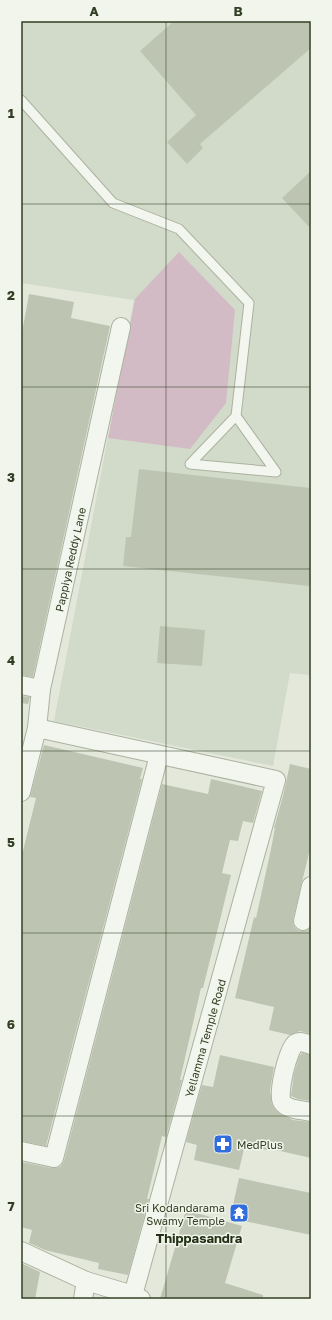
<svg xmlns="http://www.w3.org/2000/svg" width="332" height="1320" font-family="'Golos Text',sans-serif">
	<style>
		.built { fill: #d2dac9 }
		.green { fill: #d3bbc6 }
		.building { fill: #bdc5b2 }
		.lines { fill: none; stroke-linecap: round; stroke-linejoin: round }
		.service-casing { stroke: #abb2a0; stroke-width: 11 }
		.minor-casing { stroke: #abb2a0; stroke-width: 20 }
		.service { stroke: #f2f6ee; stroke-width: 9 }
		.minor { stroke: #f2f6ee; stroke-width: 18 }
		.grid { fill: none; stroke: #333f24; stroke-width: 1; stroke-opacity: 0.55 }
		.labels { text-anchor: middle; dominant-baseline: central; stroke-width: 3; stroke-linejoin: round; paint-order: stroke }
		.street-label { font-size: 11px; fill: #333f24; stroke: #f1f5eb }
		.poi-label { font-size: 11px; fill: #333f24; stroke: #f1f5eb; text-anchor: start }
		.quarter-label { font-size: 13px; font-weight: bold; fill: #243016; stroke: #f1f5eb }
		.neatline { fill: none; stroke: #333f24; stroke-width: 1.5 }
		.grid-label { font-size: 13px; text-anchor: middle; font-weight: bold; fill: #333f24 }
	</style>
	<rect width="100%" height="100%" fill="#e3e8db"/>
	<path class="built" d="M21 21H311V675L290 673 273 766 54 721 134 300 21 283Z"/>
	<path class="green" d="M179 252 235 310 226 403 190 449 108 438 135 299Z"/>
	<path class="building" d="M174 21H311V48L200 144 203 148 187 164 167 142 196 115 140 51Z
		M311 171V229L282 198Z
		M29 294 74 302 71 318 110 326 33 677 21 675V338Z
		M139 469 311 488V569L309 586 123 566 126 537H131Z
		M160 626 205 630 202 666 157 663Z
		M21 696 30 697 28 704 21 703Z
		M44 745 143 768 140 779H142L46 1146 21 1141V851H23L36 798 30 797Z
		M290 764 311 769V845L293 919V924L296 929 300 931H306L311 928V1034L300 1031 290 1035 269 1030 274 1007 235 998 254 917 256 918 271 849 275 828H274L283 796Z
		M211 779 262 791 253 823 243 821 238 841 230 840 222 873 231 875 217 932 203 988H201L180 1080H182L166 1137 162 1136 147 1199H149L128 1275 98 1269 99 1263 45 1250 29 1243 32 1230 21 1227V1162L52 1168H57L61 1166 64 1161 162 784 208 794Z
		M302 1053 311 1055V1101L298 1099 291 1096 294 1074 299 1057Z
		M220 1055 274 1067 270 1090 272 1105 277 1112 284 1116 293 1120 311 1122V1158L267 1148V1150L245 1145 239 1170 194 1160 197 1145 186 1142 202 1085 213 1087Z
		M239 1178 311 1193V1235L230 1218Z
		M186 1210 242 1226 225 1283 263 1295V1299H160Z
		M21 1263 40 1272 35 1299H21Z"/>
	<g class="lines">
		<g class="service-casing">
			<path id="service" d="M21 100 113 203 179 229 249 303 236 416 190 464 276 472 236 416"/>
		</g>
		<g class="minor-casing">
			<g id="minor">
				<path d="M21 685 41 689"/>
				<path d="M37 728 276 780 133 1295"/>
				<path id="s1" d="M21 792 37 728 41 689 121 327"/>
				<path d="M303 921 311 886"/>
				<path d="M311 1045C307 1044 300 1040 296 1043 288 1048 277 1094 282 1102 287 1110 303 1110 311 1112"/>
				<path d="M21 1151 54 1158 159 755"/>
				<path d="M21 1251 86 1281 133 1295 141 1299"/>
				<path d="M83 1299 86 1281"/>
			</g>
		</g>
		<use href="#service" class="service"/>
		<use href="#minor" class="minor"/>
	</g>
	<path class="grid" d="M166 21V1299M21 204H311M21 387H311M21 569H311M21 751H311M21 933H311M21 1116H311"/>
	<defs>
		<g id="pharmacy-square" transform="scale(1)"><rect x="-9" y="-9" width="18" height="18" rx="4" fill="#316ddc" stroke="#f1f5eb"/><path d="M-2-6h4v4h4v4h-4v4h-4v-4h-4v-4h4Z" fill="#fff"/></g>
		<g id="temple-square" transform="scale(1)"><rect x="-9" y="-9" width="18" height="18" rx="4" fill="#316ddc" stroke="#f1f5eb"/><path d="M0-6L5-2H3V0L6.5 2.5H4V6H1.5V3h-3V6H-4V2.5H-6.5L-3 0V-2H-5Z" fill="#fff"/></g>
	</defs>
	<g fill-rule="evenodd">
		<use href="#pharmacy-square" x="223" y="1144"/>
		<use href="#temple-square" x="239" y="1213"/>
	</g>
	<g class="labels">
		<g class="street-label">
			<text stroke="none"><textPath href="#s1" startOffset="238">Pappiya Reddy Lane</textPath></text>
			<text transform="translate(205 1038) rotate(-74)">Yellamma Temple Road</text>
		</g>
		<g class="poi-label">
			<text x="237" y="1144">MedPlus</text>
			<text x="225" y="1207" text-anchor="end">Sri Kodandarama<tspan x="225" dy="13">Swamy Temple</tspan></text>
		</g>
		<g class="quarter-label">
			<text x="199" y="1238">Thippasandra</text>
		</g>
	</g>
	<rect width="332" height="1320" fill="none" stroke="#f1f5eb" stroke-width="44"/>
	<rect x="22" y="22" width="288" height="1276" class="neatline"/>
	<g class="grid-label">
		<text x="94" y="16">A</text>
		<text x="238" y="16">B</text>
		<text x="11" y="118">1</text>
		<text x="11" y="300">2</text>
		<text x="11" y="482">3</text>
		<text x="11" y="665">4</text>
		<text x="11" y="847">5</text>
		<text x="11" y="1029">6</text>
		<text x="11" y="1211">7</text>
	</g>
</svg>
